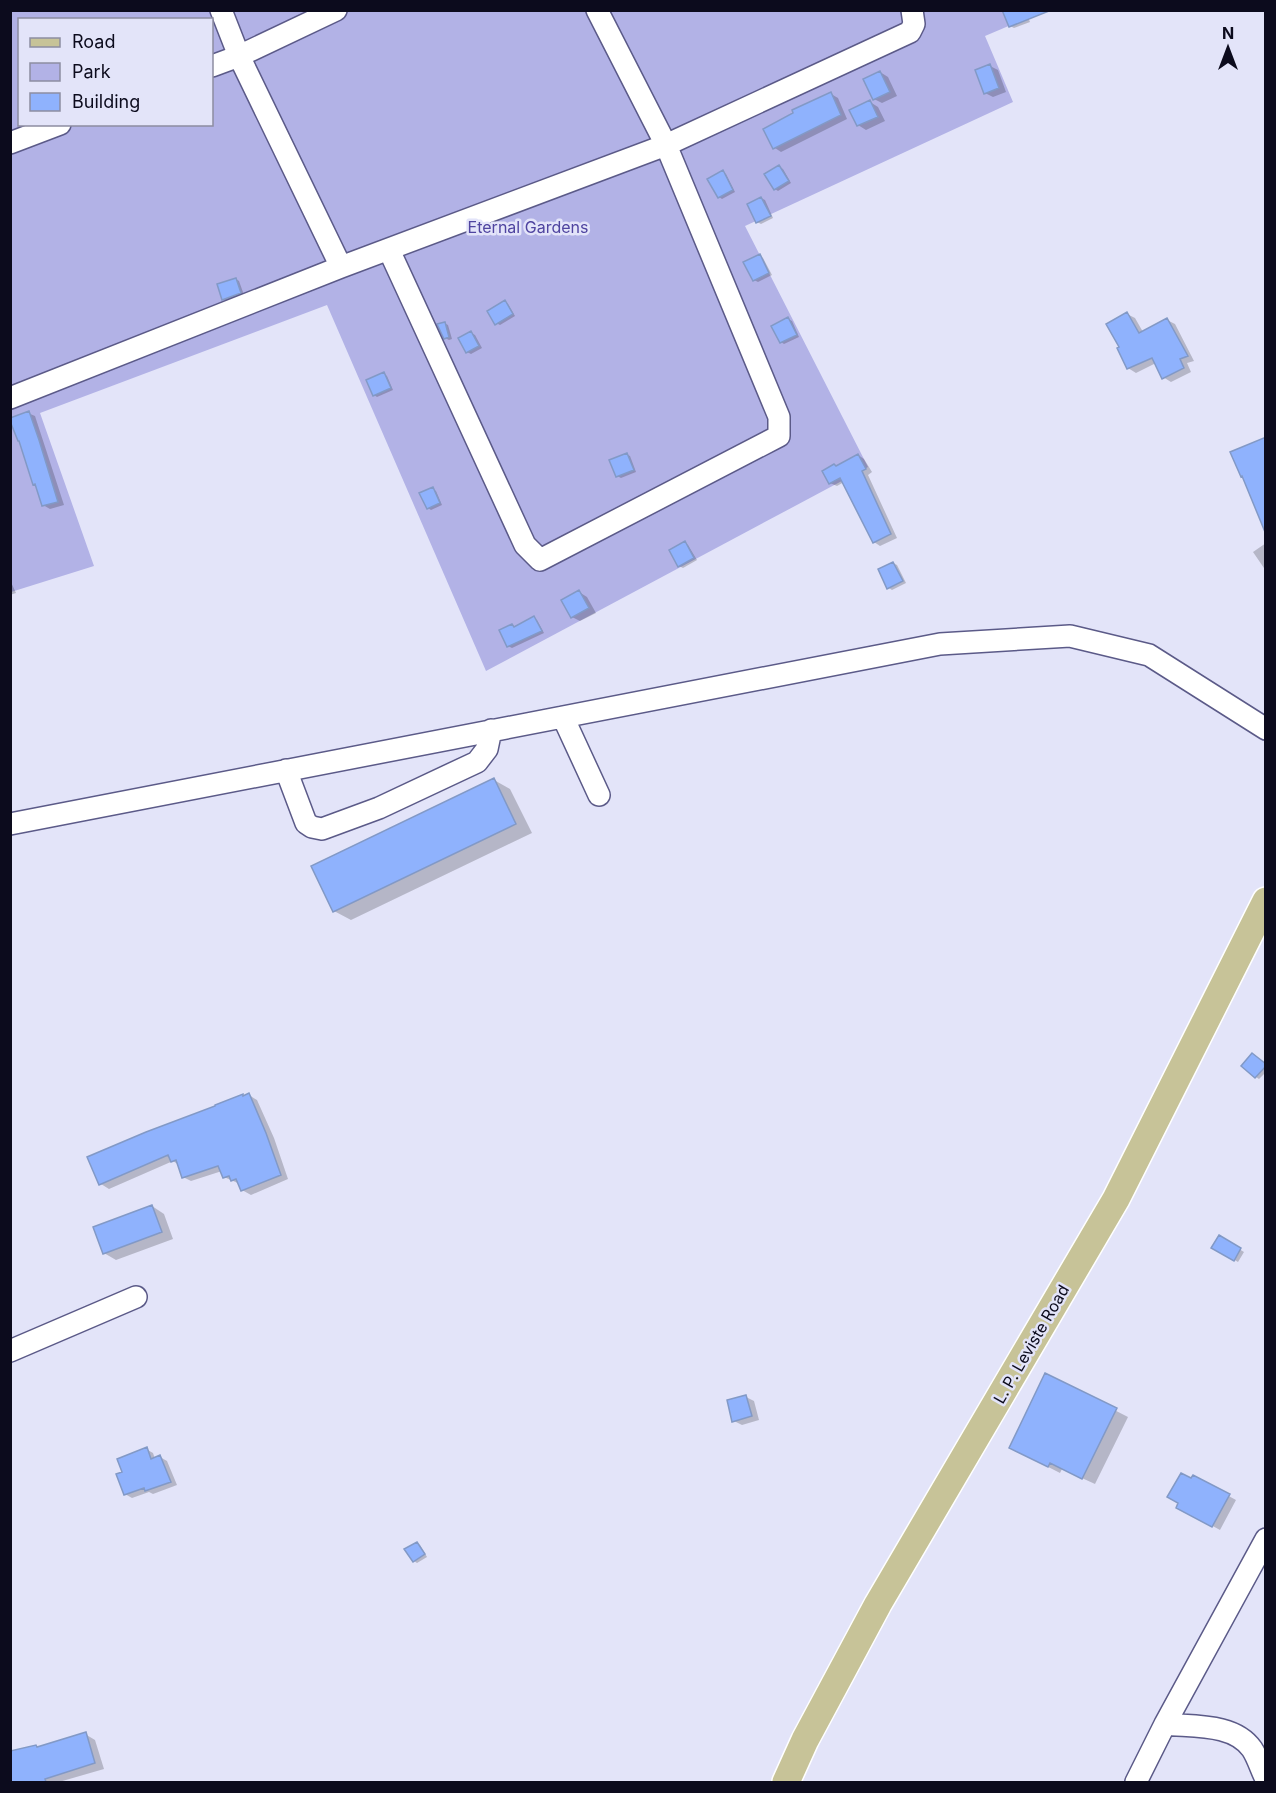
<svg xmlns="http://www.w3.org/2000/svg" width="1276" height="1793" font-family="Inter,sans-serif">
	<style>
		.green { fill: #b2b2e6; fill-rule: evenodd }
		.shadow { fill: #0003 }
		.building { fill: #8fb2fd; stroke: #8299c6; stroke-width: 1.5 }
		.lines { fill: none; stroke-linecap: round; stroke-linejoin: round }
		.minor-casing { stroke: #5b5a88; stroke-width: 24 }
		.major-casing { stroke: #fff; stroke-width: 30 }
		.minor { stroke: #fff; stroke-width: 21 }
		.major { stroke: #c7c398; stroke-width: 27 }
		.labels { text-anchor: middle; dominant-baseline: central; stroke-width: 5; stroke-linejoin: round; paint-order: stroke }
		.park-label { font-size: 16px; fill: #4f44a0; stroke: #e3e4f9 }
		.street-label { font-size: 16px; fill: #0c0b1d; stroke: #e3e4f9 }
	</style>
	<rect width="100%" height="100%" fill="#e3e4f9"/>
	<path class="green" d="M11 11H1044L985 36 1013 102 745 226 868 467 486 671 327 305 40 413 94 566 11 592ZM20 20H212V124H20Z"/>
	<path class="shadow" d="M1025 10 1030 22 1014 28 1010 26Z
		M990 66 998 70 1006 92 993 97 985 93Z
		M880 72 888 77 897 96 882 103 874 99Z
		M831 94 838 98 847 119 781 152 775 148 765 129Z
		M870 102 878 107 885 121 866 130 858 125Z
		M779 167 783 169 791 183 778 191 775 189Z
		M723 172 726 174 735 192 722 199 719 197Z
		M761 198 765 200 773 218 761 224 757 222Z
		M760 256 763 258 772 275 758 282 754 280Z
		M236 279 239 281 244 295 227 301 223 299Z
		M505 302 508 304 515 316 500 325 496 323Z
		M1127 314 1135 318 1143 332 1167 320 1175 324 1194 361 1187 363 1191 372 1171 382 1163 377 1156 363 1136 373 1128 368Z
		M788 319 792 321 799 337 784 344 781 342Z
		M444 323 448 325 452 339 449 340 445 338Z
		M471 333 475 335 482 348 471 354 467 352Z
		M384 374 387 376 393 390 377 397 374 395Z
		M28 413 35 416 64 505 50 509 43 505 37 486 34 484Z
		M626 454 630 456 636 472 621 478 617 476Z
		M858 455 864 459 872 472 868 475 897 538 880 546 874 542 844 482 837 486 830 483 837 467Z
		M432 489 436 491 442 505 431 510 428 508Z
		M685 543 688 545 697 560 683 568 679 566Z
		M1266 543V571L1253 552Z
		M893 563 897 565 906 583 892 590 889 588Z
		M10 580 16 593 10 595Z
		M579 592 587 597 596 613 580 621 572 617Z
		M534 618 537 620 544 633 512 648 508 646 515 628Z
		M494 780 510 789 532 833 351 920 334 911Z
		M1266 1065V1072L1259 1079 1256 1077Z
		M249 1095 257 1100 274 1138 288 1179 251 1195 242 1190 240 1184 224 1177 222 1171 191 1181 183 1177 179 1165 173 1161 109 1189 101 1184Z
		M152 1206 164 1214 173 1239 116 1260 104 1253Z
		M1219 1237 1244 1252 1238 1262 1213 1247Z
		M1046 1375 1128 1417 1095 1484 1062 1469 1060 1473 1023 1454Z
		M746 1397 754 1401 759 1420 742 1425 734 1421Z
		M146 1449 153 1453 155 1459 160 1457 167 1461 177 1485 153 1494 149 1492 132 1498 125 1494 124 1473Z
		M1194 1477 1236 1500 1220 1530 1178 1507Z
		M417 1543 420 1545 427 1557 417 1563 414 1561Z
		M85 1734 95 1740 104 1769 59 1782H10V1750L15 1752 36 1746 39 1748Z"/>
	<path class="building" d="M1002 10H1049V11L1009 27Z
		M990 64 999 88 984 94 975 70Z
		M880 71 890 92 873 100 863 79Z
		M831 92 841 115 773 149 763 129 793 113 792 110Z
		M870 100 878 117 857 126 849 110Z
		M779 165 789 181 774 190 764 174Z
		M723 170 733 190 718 198 707 179Z
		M761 197 771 216 756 223 747 204Z
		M760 254 769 273 753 281 743 262Z
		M236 278 241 293 222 300 217 284Z
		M505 300 513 314 495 325 487 311Z
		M1127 312 1139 333 1167 318 1188 356 1180 359 1184 368 1162 379 1152 358 1127 369 1117 348 1119 347 1106 324Z
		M788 317 797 335 780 343 771 326Z
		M445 322 449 337 444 339 437 324Z
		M471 331 479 346 466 353 458 338Z
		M384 372 391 388 373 396 366 380Z
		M29 411 39 440 58 502 42 506 35 484 33 485 19 441H18L10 421V418Z
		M1266 437V532H1265L1242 476 1241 477 1230 452Z
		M627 453 634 470 616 477 609 460Z
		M858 454 866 469 862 471 891 534 873 543 840 478 829 484 822 471 834 464 836 466Z
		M433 487 440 503 427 509 419 493Z
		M685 541 694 558 678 567 669 550Z
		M893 562 903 581 887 589 878 569Z
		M579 590 589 608 571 618 561 600Z
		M534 616 542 631 507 647 499 630 512 624 514 627Z
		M494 778 516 824 333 912 311 866Z
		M1252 1053 1266 1064V1066L1255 1078 1241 1066Z
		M249 1093 266 1133 281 1175 241 1191 236 1179 231 1181 229 1176 223 1178 218 1166 182 1178 176 1160 171 1162 168 1155 99 1185 87 1157 146 1132 215 1106V1105L243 1094V1096Z
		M152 1205 162 1232 103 1254 93 1227Z
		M1219 1235 1241 1248 1234 1261 1211 1248Z
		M1045 1373 1117 1408 1082 1479 1050 1463 1048 1467 1009 1448Z
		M746 1395 752 1416 732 1422 727 1400Z
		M147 1447 151 1459 160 1455 171 1482 145 1491 144 1488 124 1495 116 1474 122 1472 117 1459Z
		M1181 1473 1191 1478 1193 1475 1230 1494 1212 1527 1176 1508 1178 1503 1167 1497Z
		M417 1542 425 1554 413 1562 404 1549Z
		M86 1732 95 1763 45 1779 46 1782H10V1751L36 1745 37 1747Z"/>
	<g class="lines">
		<g class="minor-casing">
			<path id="minor" d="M221 10 239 56 341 267
				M212 66 239 56 336 10
				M10 143 60 124
				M389 250 525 545 540 560 779 436V417L666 145 597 10
				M10 398 341 267 666 145 910 32 914 24 912 10
				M563 717 599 795
				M286 770 306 823 312 827 322 829 379 808 477 762 487 749 491 730
				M10 824 940 644 1070 636 1149 655 1266 729
				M10 1351 136 1297
				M1165 1724C1193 1727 1234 1723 1252 1749 1258 1758 1261 1770 1266 1779
				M1136 1782 1165 1724 1266 1539"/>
		</g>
		<g class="major-casing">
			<path id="major" d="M786 1782 805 1740 878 1604 1116 1199 1266 901"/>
		</g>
		<use href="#minor" class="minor"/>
		<use href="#major" class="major"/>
	</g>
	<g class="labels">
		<g class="park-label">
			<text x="528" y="227">Eternal Gardens</text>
		</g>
		<g class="street-label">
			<text transform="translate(1031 1344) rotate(-60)">L. P. Leviste Road</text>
		</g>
	</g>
	<rect width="1276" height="1793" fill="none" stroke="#0c0b1d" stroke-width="24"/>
	<rect x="18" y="18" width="195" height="108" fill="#e3e4f9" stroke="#8d8da1" stroke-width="1.5"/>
	<rect x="30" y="38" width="30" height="9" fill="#c7c398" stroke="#8d8da1" stroke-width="1.5"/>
	<text x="72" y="48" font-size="18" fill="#0c0b1d">Road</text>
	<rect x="30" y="63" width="30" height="18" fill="#b2b2e6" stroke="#8d8da1" stroke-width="1.5"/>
	<text x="72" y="78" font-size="18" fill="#0c0b1d">Park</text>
	<rect x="30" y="93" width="30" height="18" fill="#8fb2fd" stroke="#8d8da1" stroke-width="1.5"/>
	<text x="72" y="108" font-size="18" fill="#0c0b1d">Building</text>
	<g transform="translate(1228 48)" stroke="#e3e4f9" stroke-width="4.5" paint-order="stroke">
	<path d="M0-4.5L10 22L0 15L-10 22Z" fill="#0c0b1d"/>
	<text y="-9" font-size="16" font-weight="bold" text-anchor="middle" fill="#0c0b1d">N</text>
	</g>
</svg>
